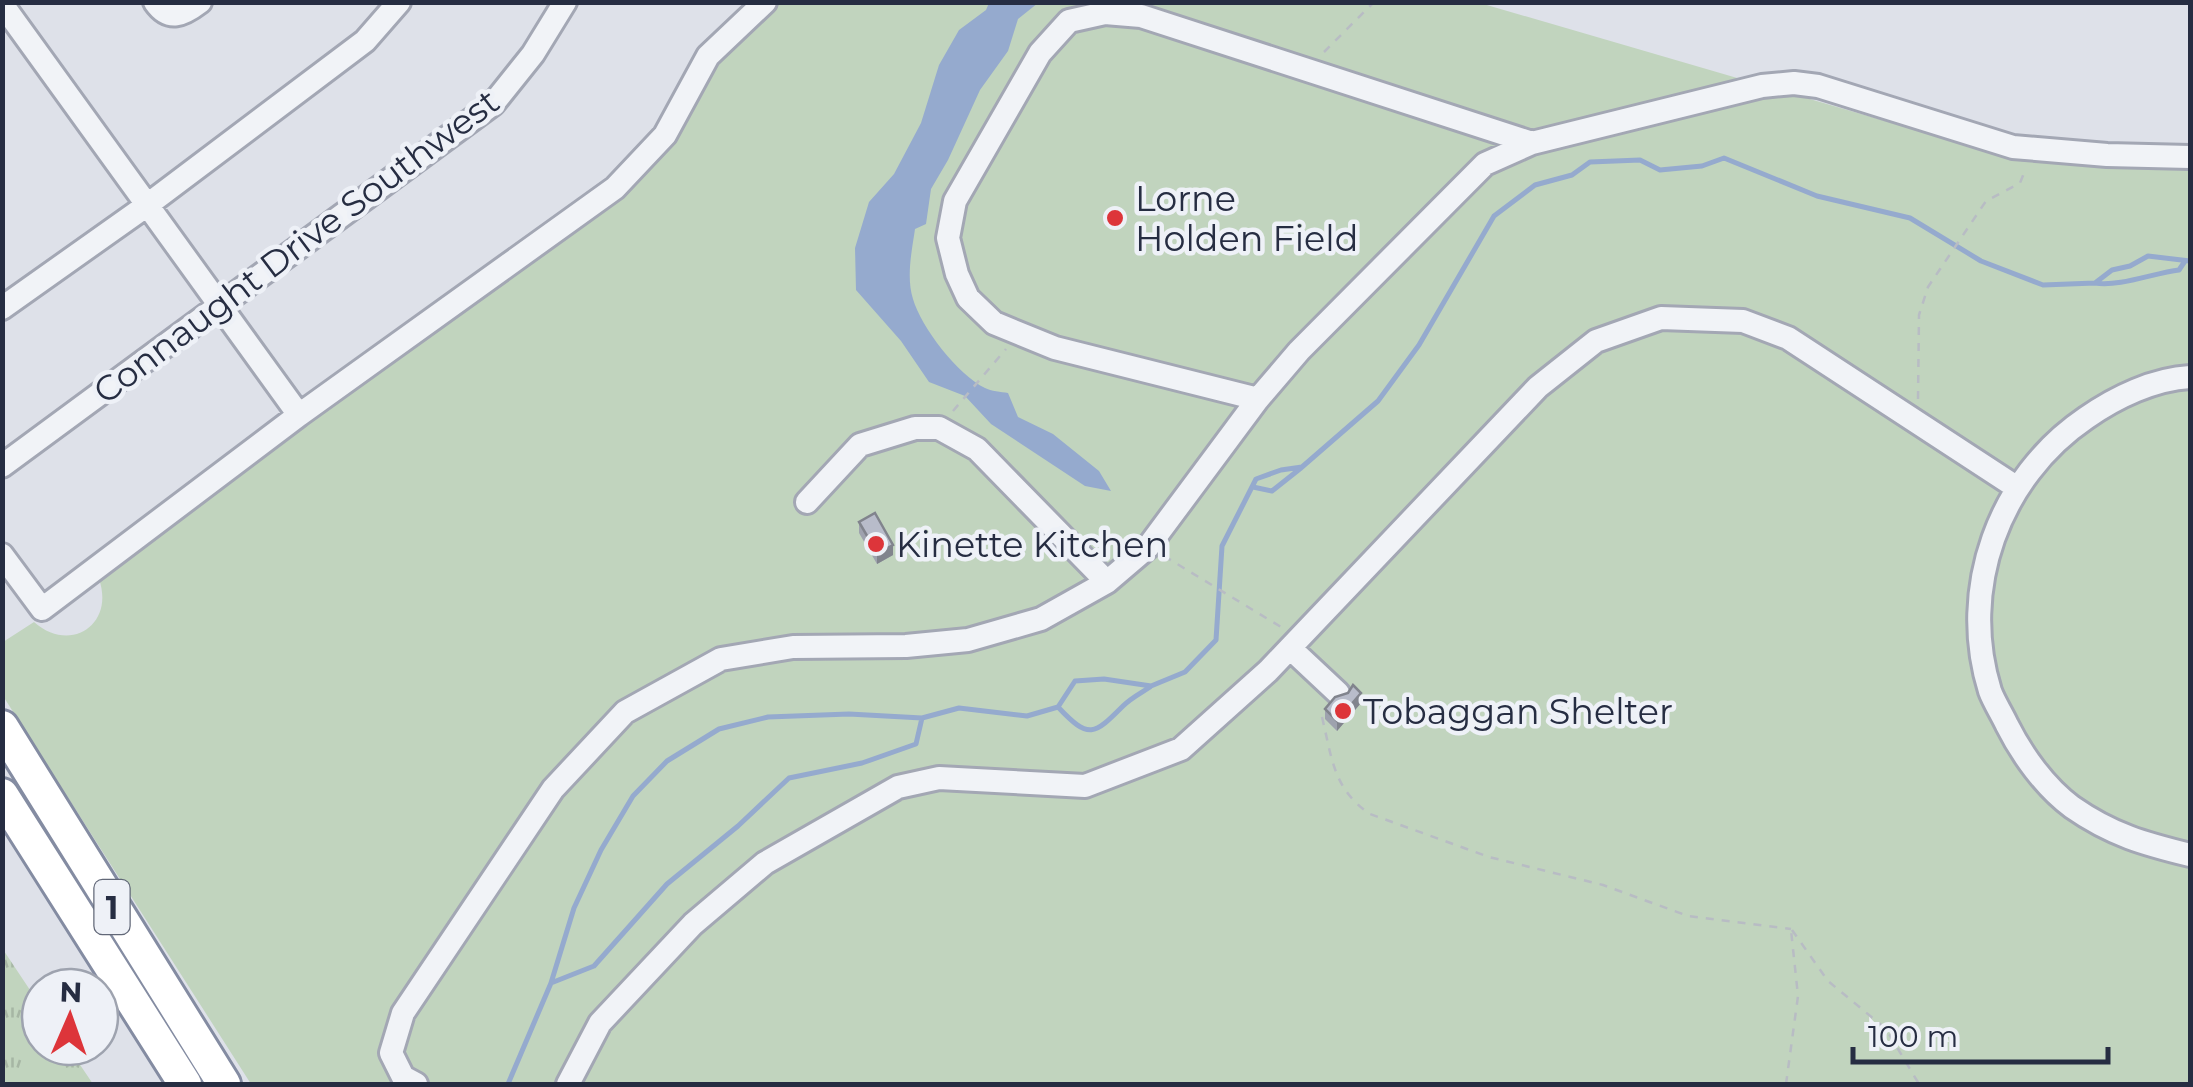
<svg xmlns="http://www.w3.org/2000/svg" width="2193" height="1087" font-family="Montserrat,sans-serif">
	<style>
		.grass { fill: url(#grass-tufts) }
		.green { fill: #c1d4be }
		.water { fill: #95aace }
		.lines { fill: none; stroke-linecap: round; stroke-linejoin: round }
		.stream { stroke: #95aace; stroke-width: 5 }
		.minor-casing { stroke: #a3a7b4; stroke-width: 28 }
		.highway-casing { stroke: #848ca2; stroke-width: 38 }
		.path { stroke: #b8bcc4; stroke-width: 2.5; stroke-dasharray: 8 8; stroke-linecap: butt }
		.minor { stroke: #f1f3f7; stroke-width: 22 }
		.highway { stroke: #fff; stroke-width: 32 }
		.wall { fill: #9ea2ae }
		.shaded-wall { fill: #81848d }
		.building { fill: #b8bcca; stroke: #81848d; stroke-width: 2.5 }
		.poi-dot { fill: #dd353a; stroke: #eef1f7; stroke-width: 4 }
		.labels { text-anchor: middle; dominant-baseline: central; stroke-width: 9; stroke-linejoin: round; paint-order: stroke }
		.shield { fill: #eef1f7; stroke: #626878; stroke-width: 2.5 }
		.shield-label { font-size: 32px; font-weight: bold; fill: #262d42 }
		.poi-label { font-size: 35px; fill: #262d42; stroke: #eef1f7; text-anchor: start }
		.street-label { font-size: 35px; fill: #262d42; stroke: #eef1f7 }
	</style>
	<defs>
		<pattern id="grass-tufts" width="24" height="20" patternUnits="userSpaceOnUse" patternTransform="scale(2.5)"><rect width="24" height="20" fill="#c1d4be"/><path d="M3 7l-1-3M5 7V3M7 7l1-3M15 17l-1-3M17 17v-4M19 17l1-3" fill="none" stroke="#a6b6a4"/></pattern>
	</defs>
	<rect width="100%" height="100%" fill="#dee1e9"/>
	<path class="grass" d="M2 948 40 1005V1047H68L93 1084H3Z"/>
	<path class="green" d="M771 3H1480L2019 160 2190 167V1084H251L3 696V642L34 622C70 654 115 625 99 579L622 192 714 60Z"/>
	<path class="water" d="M989 3H1038L1018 19 1008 51 980 90 948 160 931 189 926 224 915 229C912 250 906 277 913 299 921 327 958 375 985 388 991 391 1001 392 1008 393L1018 417 1053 434 1099 471 1111 491 1085 486 991 424 965 396 929 382 901 341 856 290 855 248 869 202 894 174 921 123 939 65 959 30 986 10Z"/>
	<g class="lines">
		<path class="stream" d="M2095 283C2119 287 2154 273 2179 270L2185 261
			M1253 487 1272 491 1301 468
			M1058 707C1089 740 1094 735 1123 706 1131 698 1141 693 1150 687
			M551 983 594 966 667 884 738 826 789 778 862 763 916 744 922 718
			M508 1084 551 983 574 908 601 850 633 796 667 761 719 729 768 717 849 714 922 718 959 708 1027 716 1058 707 1075 681 1104 679 1151 686 1185 672 1216 640 1222 546 1256 479 1281 470 1302 467 1378 401 1419 345 1494 216 1535 185 1572 175 1590 162 1640 160 1660 170 1702 166 1724 158 1817 196 1910 218 1981 261 2043 285 2095 283 2112 270 2130 266 2148 256 2190 261"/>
		<g class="minor-casing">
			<path id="minor" d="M155 2C169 22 183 15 200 2
				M2 4 299 415
				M2 308 146 206 365 41 399 2
				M2190 377C2154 379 2116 397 2086 418 1999 477 1958 589 1990 691 1994 702 2002 714 2007 725 2022 755 2045 787 2072 807 2112 835 2145 844 2190 855
				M1258 399 1055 348 994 323 968 298 957 274 948 238 955 201 1040 53 1069 21 1105 13 1141 16 1532 143
				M2 466 493 104 533 54 565 2
				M807 502 860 445 915 428H939L977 449 1107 582
				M2 555 42 609 299 415 615 188 665 135 708 56 765 2
				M1290 648 1338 693
				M416 1084 403 1077 391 1053 403 1013 553 789 625 712 721 659 793 647 906 646 968 640 1041 619 1107 582 1148 547 1258 399 1299 351 1485 164 1532 143 1762 86 1794 83 1818 86 2013 147 2107 155 2190 157
				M568 1084 600 1023 693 924 765 863 898 787 939 778 1085 786 1181 749 1268 671 1538 387 1596 341 1661 318 1743 321 1788 338 2016 487"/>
		</g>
		<g class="highway-casing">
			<path id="highway" d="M2 727 224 1084
				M2 795 185 1084"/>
		</g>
		<path class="path" d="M1324 52 1374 2
			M1918 399 1919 315 1928 287 1986 201 2020 183 2026 168
			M953 411 1006 349
			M1164 556 1281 627
			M1322 717C1332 758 1333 789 1370 814L1489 857 1603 885 1688 916 1791 929
			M1792 930 1828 981 1886 1029 1919 1084
			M1786 1084 1798 996 1791 930"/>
		<use href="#minor" class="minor"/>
		<use href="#highway" class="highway"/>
	</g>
	<path class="wall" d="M859 522 893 555 877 564 859 533Z
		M1361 703 1337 731 1325 719V709Z"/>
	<path class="shaded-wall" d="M893 545V555L877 564V553Z
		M1361 693V703L1337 731V721Z"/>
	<path class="building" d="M875 513 893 545 877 553 859 522Z
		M1353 685 1361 693 1337 721 1325 709 1335 697 1348 693Z"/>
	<g class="poi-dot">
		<circle cx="1115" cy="218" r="10"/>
		<circle cx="876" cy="544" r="10"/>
		<circle cx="1343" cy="711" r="10"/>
	</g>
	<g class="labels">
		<rect class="shield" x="94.5" y="880" width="35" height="54" rx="8"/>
		<g class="shield-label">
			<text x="112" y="907">1</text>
		</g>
		<g class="poi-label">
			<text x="1135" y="198">Lorne<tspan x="1135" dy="40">Holden Field</tspan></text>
			<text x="896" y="544">Kinette Kitchen</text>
			<text x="1363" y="711">Tobaggan Shelter</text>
		</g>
		<g class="street-label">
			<text transform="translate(296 246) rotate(-37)">Connaught Drive Southwest</text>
		</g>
	</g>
	<rect width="2193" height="1087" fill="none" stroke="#262d42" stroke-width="10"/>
	<g transform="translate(70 1017) rotate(2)"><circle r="48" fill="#eef1f7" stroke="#9ea3af" stroke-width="2.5"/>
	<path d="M0-8L18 38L0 25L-18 38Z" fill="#dd353a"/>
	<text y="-15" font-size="28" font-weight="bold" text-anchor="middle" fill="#262d42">N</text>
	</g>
	<path d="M1853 1047v15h255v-15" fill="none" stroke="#262d42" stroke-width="5"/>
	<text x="1868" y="1047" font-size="30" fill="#262d42" stroke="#eef1f7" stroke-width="8" paint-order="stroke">100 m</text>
</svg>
